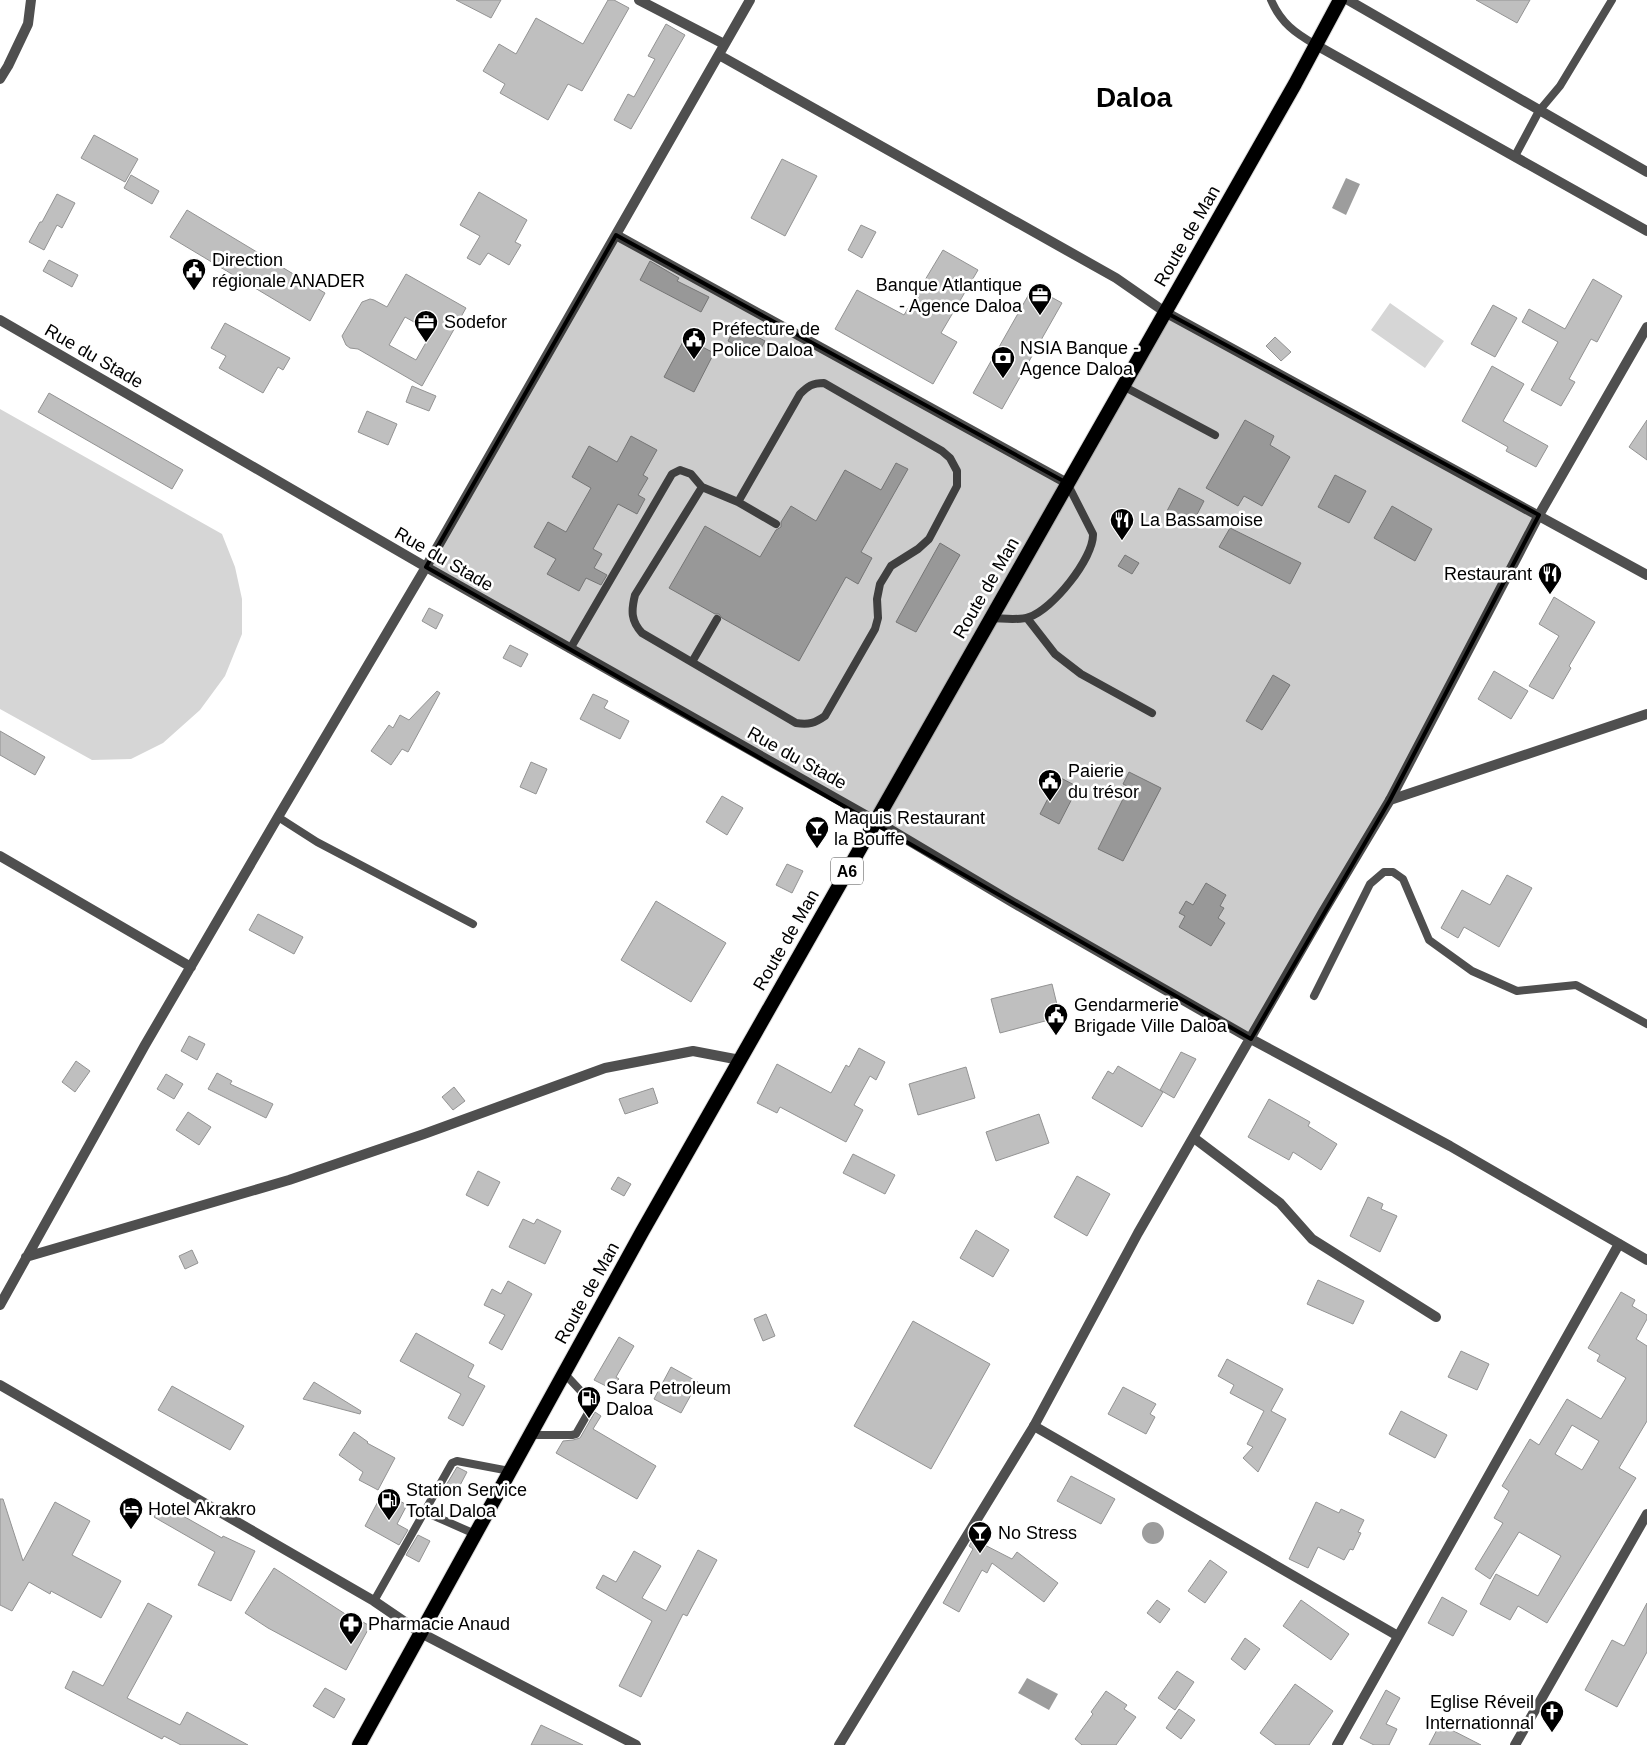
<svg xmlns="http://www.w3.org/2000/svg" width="1647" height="1745" font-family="Helvetica,sans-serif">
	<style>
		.green { fill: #d6d6d6 }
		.water { fill: #9d9d9d }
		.building { fill: #bfbfbf; stroke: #939393; fill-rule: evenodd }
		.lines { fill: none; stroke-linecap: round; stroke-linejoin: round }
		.trunk-casing { stroke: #dbdbdb; stroke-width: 16 }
		.service { stroke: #4f4f4f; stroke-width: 8 }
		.minor { stroke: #4f4f4f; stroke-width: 10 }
		.tertiary { stroke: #4f4f4f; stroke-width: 10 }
		.trunk { stroke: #000; stroke-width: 14 }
		.marked { fill: #000; fill-opacity: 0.2; stroke: #000; stroke-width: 4; stroke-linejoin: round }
		.labels { text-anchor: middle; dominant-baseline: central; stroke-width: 5; stroke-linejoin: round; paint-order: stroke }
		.shield { fill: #fff; stroke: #4c4c4c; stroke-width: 1 }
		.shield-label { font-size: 16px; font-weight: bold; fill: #000 }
		.street-label { font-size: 18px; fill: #000; stroke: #fff }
		.poi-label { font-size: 18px; fill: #000; stroke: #fff; text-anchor: start }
		.town-label { font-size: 28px; font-weight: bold; fill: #000; stroke: #fff }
	</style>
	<rect width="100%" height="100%" fill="#fff"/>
	<path class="green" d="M1390 303 1444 341 1425 368 1371 330Z
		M0 409 222 534 235 567 242 599V634L225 676 200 710 163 743 131 759 92 760 0 709Z"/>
	<path class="water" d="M1346 178 1360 184 1346 215 1332 208Z
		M1142 1533a11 11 0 1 1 22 0a11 11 0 1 1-22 0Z
		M1027 1678 1058 1694 1049 1710 1018 1693Z"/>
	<path class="building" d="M456 0H501L491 18Z
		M608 0H614L629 8 582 91 568 84 548 120 500 93 505 84 483 71 499 44 516 54 536 18 583 44Z
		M1476 0H1530L1517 23Z
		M666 24 685 35 631 129 614 120 628 94 634 97 655 59 648 56Z
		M94 135 138 159 125 182 81 158Z
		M782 159 817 176 785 236 751 218Z
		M131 175 159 191 152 204 124 188Z
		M479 192 527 220 515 242 521 245 509 265 488 253 480 265 467 258 480 236 460 225Z
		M57 194 75 203 62 228 57 225 44 250 29 242 40 222H42Z
		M187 210 325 293 310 321 170 237Z
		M861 225 876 232 862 258 848 250Z
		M943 250 978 270 941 333 957 342 933 384 835 329 857 290 904 315Z
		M49 260 78 275 72 287 43 271Z
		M650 261 679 278 677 281 709 297 701 312 640 280Z
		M406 274 466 308 422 386 358 349 350 348 346 345 342 336 362 302 370 299 374 300 387 307ZM405 317 432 332 416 360 389 345Z
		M1593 279 1622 296 1597 342 1591 339 1569 379 1575 382 1561 406 1531 390 1558 342 1522 322 1529 309 1565 329Z
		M1033 287 1062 303 1002 409 973 393Z
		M1493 305 1517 318 1495 357 1471 344Z
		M225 323 290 358 283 370 278 367 263 393 219 368 226 356 211 348Z
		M736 325 765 341 757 356 728 341Z
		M1275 337 1291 352 1281 361 1266 346Z
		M685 338 714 353 694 392 664 377Z
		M1492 366 1524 384 1503 421 1548 446 1536 467 1506 451 1508 447 1462 421Z
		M412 386 436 396 429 411 406 402Z
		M49 393 183 470 172 489 38 412Z
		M367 411 397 424 388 445 358 432Z
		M1245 420 1274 436 1270 445 1290 457 1262 506 1244 496 1238 506 1206 488Z
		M1647 420V460L1629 447Z
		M631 436 657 450 643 475 648 478 638 495 645 499 637 514 618 504 593 549 602 554 594 568 607 575 601 585 586 578 579 591 547 574 556 559 534 547 548 522 566 532 591 488 572 477 589 446 617 462Z
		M896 463 908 469 861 552 872 558 858 584 846 577 799 661 722 618 719 614H715L669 588 705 526 760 557 776 530 781 527V522L791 506 816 521 845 470 881 490Z
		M1335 475 1366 491 1349 523 1318 507Z
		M1179 488 1204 501 1192 524 1167 511Z
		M1392 506 1432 529 1415 561 1374 538Z
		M1230 528 1301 563 1290 584 1219 547Z
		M940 543 960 555 916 632 896 622Z
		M1125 555 1139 563 1132 574 1118 566Z
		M1554 597 1595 622 1569 666 1571 668 1553 699 1529 686 1559 636 1539 624Z
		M429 608 443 615 436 629 422 621Z
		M510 645 528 654 521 667 503 658Z
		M1494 671 1528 691 1511 719 1478 699Z
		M1273 675 1290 685 1262 730 1246 721Z
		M437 691 440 693 408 752 402 749 391 765 371 751 389 725 393 728 400 715 409 720Z
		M593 694 608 701 604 708 629 721 620 739 580 719Z
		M0 731 45 757 35 775 0 755Z
		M531 762 547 769 536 794 520 787Z
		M1129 772 1161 788 1123 861 1098 849 1129 787 1123 784Z
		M1059 777 1078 787 1059 824 1040 814Z
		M722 796 743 808 727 835 706 822Z
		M787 864 803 871 792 893 776 885Z
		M1507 875 1532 888 1499 947 1464 927 1458 938 1441 928 1462 890 1490 905Z
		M1206 883 1226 895 1220 906 1224 908 1218 918 1225 923 1211 946 1179 927 1185 916 1179 913 1186 901 1193 905Z
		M656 901 726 943 691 1002 621 960Z
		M258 914 303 937 294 954 249 930Z
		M1052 984 1060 1017 1000 1033 991 999Z
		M189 1036 205 1044 197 1060 181 1051Z
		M859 1048 885 1062 876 1080 870 1076 854 1105 863 1110 846 1142 780 1107 777 1113 757 1103 777 1064 831 1093 846 1065 849 1067Z
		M1181 1052 1196 1059 1174 1098 1160 1090Z
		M76 1061 90 1071 75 1092 62 1082Z
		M1118 1066 1163 1092 1142 1127 1092 1098 1108 1071 1113 1074Z
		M966 1067 975 1098 918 1115 909 1084Z
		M217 1073 232 1081 230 1084 273 1104 266 1118 208 1089Z
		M166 1074 183 1084 174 1099 157 1089Z
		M454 1087 465 1101 453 1110 442 1097Z
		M653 1088 658 1103 625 1114 619 1099Z
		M1269 1099 1310 1122 1308 1126 1337 1144 1321 1170 1293 1152 1289 1160 1248 1137Z
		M188 1112 211 1127 199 1145 176 1130Z
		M1039 1114 1049 1143 996 1161 986 1132Z
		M853 1154 895 1175 885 1194 843 1173Z
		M478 1171 500 1182 488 1206 466 1195Z
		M1077 1176 1110 1194 1087 1236 1054 1217Z
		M618 1177 631 1184 624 1196 611 1189Z
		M1368 1197 1383 1204 1381 1209 1397 1216 1380 1252 1350 1236Z
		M523 1219 534 1224 537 1219 561 1231 545 1264 509 1247Z
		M976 1230 1009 1250 993 1277 960 1258Z
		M192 1250 198 1263 185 1269 179 1256Z
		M1318 1280 1364 1301 1353 1324 1307 1304Z
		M508 1281 532 1294 502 1350 489 1343 505 1315 484 1305 492 1289 501 1294Z
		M1621 1292 1635 1300 1632 1306 1647 1315V1319L1636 1339 1647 1346V1421L1619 1468 1636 1478 1547 1623 1518 1606 1510 1620 1480 1604 1496 1574 1538 1596 1561 1556 1519 1532 1490 1579 1475 1569 1503 1523 1494 1518 1509 1491 1502 1486 1530 1439 1539 1445 1567 1399 1601 1419 1626 1378 1597 1361 1600 1355 1588 1348ZM1572 1425 1599 1441 1582 1470 1555 1454Z
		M766 1314 775 1336 763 1341 754 1319Z
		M913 1321 990 1364 931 1469 854 1426Z
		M416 1333 474 1365 468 1377 485 1386 463 1426 448 1418 461 1394 400 1361Z
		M619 1337 634 1346 616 1377 619 1379 610 1388 594 1380Z
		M1461 1351 1489 1364 1477 1390 1448 1377Z
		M1227 1359 1283 1389 1271 1411 1286 1419 1258 1472 1243 1458 1253 1447 1247 1444 1264 1411 1230 1393 1234 1385 1218 1376Z
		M671 1367 698 1382 681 1413 654 1399Z
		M314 1382 361 1411 360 1414 303 1399Z
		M172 1386 244 1426 230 1450 158 1410Z
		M1123 1387 1156 1404 1150 1414 1155 1417 1146 1434 1108 1414Z
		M1401 1411 1447 1435 1435 1458 1389 1434Z
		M595 1412 601 1416 593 1429 656 1466 637 1499 556 1453 563 1441 573 1440 580 1438Z
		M354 1432 368 1442 367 1443 395 1458 378 1490 359 1480 363 1472 339 1455Z
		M457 1467 467 1472 456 1493 445 1487Z
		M1071 1476 1115 1499 1101 1524 1057 1501Z
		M383 1492 407 1505 397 1524 408 1530 399 1545 365 1526Z
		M0 1499H3L23 1561 55 1502 90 1521 72 1555 121 1581 101 1618 51 1591 50 1594 29 1582 12 1611 0 1605Z
		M1316 1502 1339 1513 1341 1509 1364 1520 1358 1532 1361 1533 1353 1550 1350 1549 1344 1560 1318 1547 1308 1568 1289 1559Z
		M162 1504 222 1538 223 1536 255 1551 231 1601 198 1585 215 1552 154 1517Z
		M418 1535 430 1541 419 1562 406 1555Z
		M973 1539 1012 1559 1017 1552 1058 1583 1044 1602 992 1563 987 1573 982 1570 959 1612 943 1603 973 1549 969 1546Z
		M698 1550 717 1560 687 1616 683 1614 641 1697 619 1686 652 1621 596 1588 603 1575 616 1582 634 1551 661 1566 642 1598 666 1611Z
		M1210 1560 1227 1572 1205 1603 1188 1591Z
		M274 1568 353 1619 354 1617 370 1626 346 1670 268 1628 245 1613Z
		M1442 1597 1467 1611 1453 1636 1428 1623Z
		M1157 1600 1170 1609 1160 1623 1147 1613Z
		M1301 1600 1349 1634 1331 1660 1283 1626Z
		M148 1603 172 1616 127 1698 180 1725 187 1712 248 1745H181L164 1736 162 1739 65 1688 73 1671 103 1686Z
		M1647 1603V1652L1617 1707 1585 1690 1612 1640 1624 1646Z
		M1245 1638 1260 1649 1245 1670 1231 1659Z
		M1177 1671 1194 1682 1175 1710 1158 1698Z
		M1295 1684 1333 1711 1309 1745H1276L1260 1733Z
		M325 1688 345 1699 334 1718 313 1706Z
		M1386 1690 1400 1698 1386 1724 1397 1729 1389 1745H1374L1360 1738Z
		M1106 1691 1127 1705 1124 1709 1136 1717 1116 1745H1082L1075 1739 1093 1714 1091 1712Z
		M1179 1709 1195 1720 1181 1739 1166 1728Z
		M1440 1724 1481 1745H1429Z
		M541 1725 583 1745H531Z"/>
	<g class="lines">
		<g class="trunk-casing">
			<path id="trunk" d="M359 1745 642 1232 1295 84 1340 0"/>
		</g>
		<path class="service" d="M1271 0C1281 23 1295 33 1316 45
			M1515 156 1539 111 1560 86 1612 0
			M1123 386 1215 435
			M702 487 635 595C631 611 631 621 642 633L796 723C809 725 815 723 825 716L875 629 878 618 877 599 880 584 891 566 918 549 929 539 957 486V471L950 458 942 451 824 383C812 383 808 386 800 394L738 502
			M990 618C1002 618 1018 621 1029 617 1052 610 1094 558 1093 534L1067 483
			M1027 618 1055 654 1081 674 1152 713
			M570 649 672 474 680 470 691 474 702 487 738 502 776 524
			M692 662 717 619
			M278 817 317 842 473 924
			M1314 996 1370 884 1384 872H1393L1403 879 1429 940 1472 971 1517 991 1576 985 1647 1024
			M530 1435H572L576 1434 592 1406 591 1402 564 1373
			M425 1512 475 1534
			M374 1601 452 1463 457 1461 510 1471"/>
		<path class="minor" d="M639 0 724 44
			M719 55 1116 278 1165 312 1647 575
			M0 79 8 66 28 24 31 0
			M616 235 1067 483
			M0 320 426 567 876 821
			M1390 800 1647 714
			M0 856 191 967
			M1194 1138 1280 1203 1312 1239 1436 1317
			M26 1257 289 1180 424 1134 605 1068 693 1051 740 1060
			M0 1305 145 1045 278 817 426 567 750 0
			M1034 1426 1398 1636
			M1337 1745 1619 1244
			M1515 1745 1647 1514"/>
		<path class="tertiary" d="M1348 0 1647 172
			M1316 45 1647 231
			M876 821 1012 902 1251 1039 1450 1146 1647 1260
			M0 1385 374 1601 421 1633 636 1745
			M839 1745 1034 1426 1138 1233 1323 912 1390 800 1539 515 1647 327"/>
		<use href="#trunk" class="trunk"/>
	</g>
	<path class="marked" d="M616 235 1067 483 1165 312 1539 515 1390 800 1251 1039 426 567Z"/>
	<defs>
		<g id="civic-pin" transform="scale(1.25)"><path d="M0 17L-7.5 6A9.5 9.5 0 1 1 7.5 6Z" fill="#000" stroke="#fff"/><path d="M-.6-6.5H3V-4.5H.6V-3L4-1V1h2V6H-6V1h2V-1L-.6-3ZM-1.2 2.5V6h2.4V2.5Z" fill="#fff"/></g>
		<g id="office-pin" transform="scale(1.25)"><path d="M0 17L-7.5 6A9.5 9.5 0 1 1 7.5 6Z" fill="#000" stroke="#fff"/><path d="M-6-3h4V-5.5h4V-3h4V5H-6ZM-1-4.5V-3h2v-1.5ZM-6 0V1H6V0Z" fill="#fff"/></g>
		<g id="bank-pin" transform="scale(1.25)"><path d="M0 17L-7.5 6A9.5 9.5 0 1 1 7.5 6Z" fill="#000" stroke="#fff"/><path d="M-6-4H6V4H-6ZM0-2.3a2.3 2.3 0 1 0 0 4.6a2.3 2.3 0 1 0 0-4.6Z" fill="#fff"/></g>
		<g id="restaurant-pin" transform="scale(1.25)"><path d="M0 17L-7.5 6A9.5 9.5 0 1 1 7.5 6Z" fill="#000" stroke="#fff"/><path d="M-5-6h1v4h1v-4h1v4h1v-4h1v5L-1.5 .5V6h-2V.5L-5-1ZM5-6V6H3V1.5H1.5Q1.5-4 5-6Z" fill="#fff"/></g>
		<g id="bar-pin" transform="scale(1.25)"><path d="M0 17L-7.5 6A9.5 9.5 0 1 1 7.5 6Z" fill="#000" stroke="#fff"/><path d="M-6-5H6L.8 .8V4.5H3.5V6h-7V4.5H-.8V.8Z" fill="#fff"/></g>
		<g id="fuel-pin" transform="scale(1.25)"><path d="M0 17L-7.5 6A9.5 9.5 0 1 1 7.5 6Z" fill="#000" stroke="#fff"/><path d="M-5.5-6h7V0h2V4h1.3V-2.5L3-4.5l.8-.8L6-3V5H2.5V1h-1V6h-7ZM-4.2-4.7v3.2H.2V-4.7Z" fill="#fff"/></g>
		<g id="hotel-pin" transform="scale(1.25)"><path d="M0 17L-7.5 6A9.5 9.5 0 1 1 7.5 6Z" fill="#000" stroke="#fff"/><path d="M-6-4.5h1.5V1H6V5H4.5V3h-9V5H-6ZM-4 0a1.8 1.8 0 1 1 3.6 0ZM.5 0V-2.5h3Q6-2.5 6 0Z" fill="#fff"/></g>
		<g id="pharmacy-pin" transform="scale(1.25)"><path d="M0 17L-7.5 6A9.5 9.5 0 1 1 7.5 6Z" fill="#000" stroke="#fff"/><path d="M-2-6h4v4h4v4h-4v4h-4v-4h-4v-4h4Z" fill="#fff"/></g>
		<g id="church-pin" transform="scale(1.25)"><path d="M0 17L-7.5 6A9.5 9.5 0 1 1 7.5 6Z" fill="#000" stroke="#fff"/><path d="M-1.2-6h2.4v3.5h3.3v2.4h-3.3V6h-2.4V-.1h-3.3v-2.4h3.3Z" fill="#fff"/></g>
	</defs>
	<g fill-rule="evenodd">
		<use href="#civic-pin" x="194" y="270"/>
		<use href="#office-pin" x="1040" y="295"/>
		<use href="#office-pin" x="426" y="322"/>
		<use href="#civic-pin" x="694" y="339"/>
		<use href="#bank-pin" x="1003" y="358"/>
		<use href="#restaurant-pin" x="1122" y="520"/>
		<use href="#restaurant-pin" x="1550" y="574"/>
		<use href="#civic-pin" x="1050" y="781"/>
		<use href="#bar-pin" x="817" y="828"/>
		<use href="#civic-pin" x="1056" y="1015"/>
		<use href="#fuel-pin" x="589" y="1398"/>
		<use href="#fuel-pin" x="389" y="1500"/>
		<use href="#hotel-pin" x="131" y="1509"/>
		<use href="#bar-pin" x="980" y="1533"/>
		<use href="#pharmacy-pin" x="351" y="1624"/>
		<use href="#church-pin" x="1552" y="1712"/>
	</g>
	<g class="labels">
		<rect class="shield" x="831" y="857.5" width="32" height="27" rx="4"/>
		<g class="shield-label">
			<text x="847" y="871">A6</text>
		</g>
		<g class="street-label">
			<text transform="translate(1187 236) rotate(-60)">Route de Man</text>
			<text transform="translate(94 356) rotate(30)">Rue du Stade</text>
			<text transform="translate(444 559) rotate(30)">Rue du Stade</text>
			<text transform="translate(986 588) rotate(-60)">Route de Man</text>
			<text transform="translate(797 758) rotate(29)">Rue du Stade</text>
			<text transform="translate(786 940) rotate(-60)">Route de Man</text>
			<text transform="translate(587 1293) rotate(-61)">Route de Man</text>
		</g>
		<g class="poi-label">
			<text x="212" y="260">Direction<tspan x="212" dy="21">régionale ANADER</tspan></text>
			<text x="1022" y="285" text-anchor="end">Banque Atlantique<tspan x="1022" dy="21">- Agence Daloa</tspan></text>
			<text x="444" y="322">Sodefor</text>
			<text x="712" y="329">Préfecture de<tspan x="712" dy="21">Police Daloa</tspan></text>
			<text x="1020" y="348">NSIA Banque -<tspan x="1020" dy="21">Agence Daloa</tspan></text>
			<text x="1140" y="520">La Bassamoise</text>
			<text x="1532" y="574" text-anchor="end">Restaurant</text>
			<text x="1068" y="771">Paierie<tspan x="1068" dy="21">du trésor</tspan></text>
			<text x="834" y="818">Maquis Restaurant<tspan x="834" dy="21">la Bouffe</tspan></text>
			<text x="1074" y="1005">Gendarmerie<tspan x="1074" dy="21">Brigade Ville Daloa</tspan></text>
			<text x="606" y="1388">Sara Petroleum<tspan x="606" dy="21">Daloa</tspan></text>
			<text x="406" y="1490">Station Service<tspan x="406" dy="21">Total Daloa</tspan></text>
			<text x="148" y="1509">Hotel Akrakro</text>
			<text x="998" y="1533">No Stress</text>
			<text x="368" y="1624">Pharmacie Anaud</text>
			<text x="1534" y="1702" text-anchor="end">Eglise Réveil<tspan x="1534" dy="21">Internationnal</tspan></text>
		</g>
		<g class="town-label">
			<text x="1134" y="97">Daloa</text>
		</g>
	</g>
</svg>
